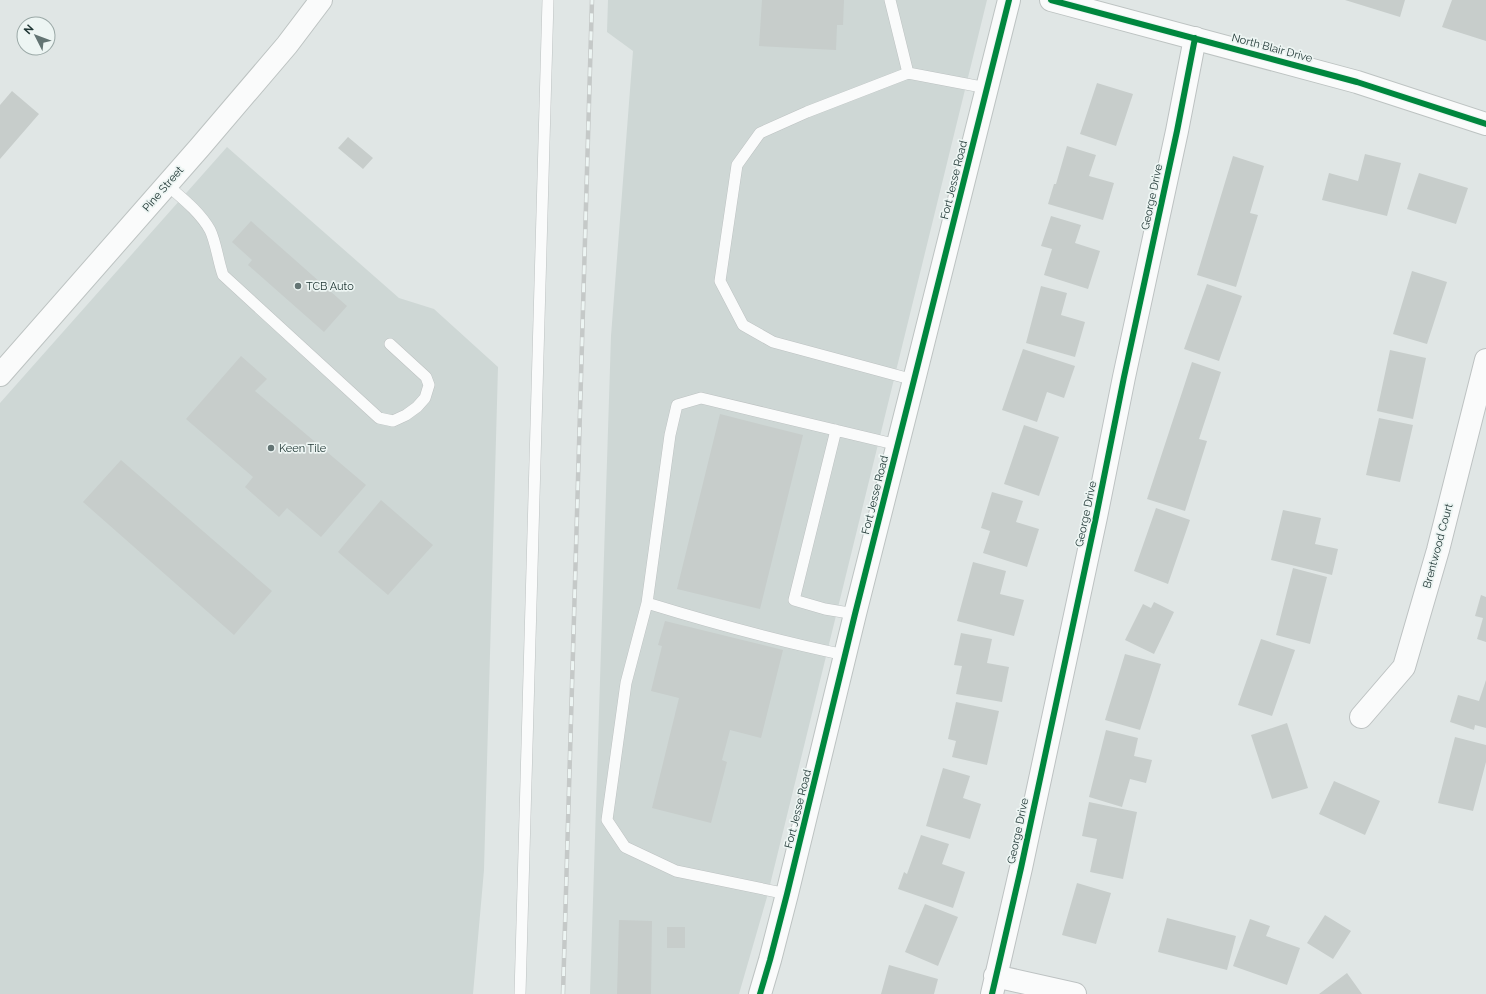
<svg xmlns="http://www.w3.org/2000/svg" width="1486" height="994" font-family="Raleway,sans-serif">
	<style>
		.built { fill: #ced7d5 }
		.building { fill: #c7cdcb }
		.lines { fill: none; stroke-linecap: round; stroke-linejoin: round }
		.lane-casing { stroke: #bdc2c2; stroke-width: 12 }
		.street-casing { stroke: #bdc2c2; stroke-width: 24 }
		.secondary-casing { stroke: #bdc3c2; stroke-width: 24 }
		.lane { stroke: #fafbfb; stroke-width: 11 }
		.street { stroke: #fafbfb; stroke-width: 22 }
		.secondary { stroke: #fafbfb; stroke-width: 22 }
		.rail-casing { stroke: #c5c9c8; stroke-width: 4.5 }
		.rail { stroke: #edf5f3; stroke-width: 3; stroke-dasharray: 9; stroke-linecap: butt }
		.cycleway-casing { stroke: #edf5f3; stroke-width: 8 }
		.cycleway { stroke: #00873e; stroke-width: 6 }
		.poi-dot { fill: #637473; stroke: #edf5f3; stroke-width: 1.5 }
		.labels { text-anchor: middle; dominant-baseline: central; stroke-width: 3.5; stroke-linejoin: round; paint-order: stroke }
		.street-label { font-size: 11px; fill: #203735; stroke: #edf5f3 }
		.poi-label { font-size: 11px; fill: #203735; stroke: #edf5f3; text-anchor: start }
	</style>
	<rect width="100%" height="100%" fill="#e0e6e5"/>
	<path class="built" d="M608 0H987L767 897 739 994H590L611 336 633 51 607 32Z
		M227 147 399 298 434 309 498 367 484 870 473 994H0V403Z"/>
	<path class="building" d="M762 0H844L843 25H837L836 50 759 46Z
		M1345 0H1405L1400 17Z
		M1452 0H1486V41L1442 27Z
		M1097 83 1133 94 1116 146 1080 134Z
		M12 91 39 114 0 159V105Z
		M348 137 373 158 363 169 338 148Z
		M1067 146 1096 155 1089 176 1114 183 1103 220 1048 204 1054 184H1056Z
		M1365 154 1401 163 1387 216 1322 200 1329 173 1358 181Z
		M1233 156 1264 166 1250 213 1258 215 1236 287 1197 275Z
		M1419 173 1468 188 1456 224 1407 209Z
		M1051 216 1081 225 1075 243 1100 251 1088 289 1044 275 1052 249 1041 246Z
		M251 221 347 306 324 332 248 265 252 260 232 242Z
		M1412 271 1447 282 1427 344 1393 334Z
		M1207 284 1242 296 1219 361 1184 349Z
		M1041 286 1067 293 1061 315 1085 322 1075 357 1026 343Z
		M1023 349 1075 366 1064 398 1047 392 1037 422 1002 410Z
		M1390 350 1426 358 1413 419 1377 411Z
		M241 356 267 379 255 391 366 485 321 537 287 508 279 517 245 487 253 477 186 419Z
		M1192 362 1221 372 1199 439 1207 441 1185 511 1147 499Z
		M720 414 803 435 760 609 677 589Z
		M1379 418 1413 425 1400 482 1366 475Z
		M1024 425 1059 437 1039 496 1004 484Z
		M121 460 272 591 234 635 83 502Z
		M992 492 1023 501 1016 522 1039 529 1027 567 983 553 990 531 981 528Z
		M381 500 433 545 388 595 338 552Z
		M1156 508 1190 520 1168 584 1134 571Z
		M1283 510 1321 518 1315 544 1338 549 1332 575 1271 560Z
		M973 562 1006 571 1000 594 1024 600 1014 636 957 621Z
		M1293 568 1327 577 1310 644 1276 635Z
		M1481 595 1486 597V642L1477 639 1483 618 1475 616Z
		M1154 602 1174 612 1154 654 1125 640 1143 604 1151 608Z
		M665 621 783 650 761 738 730 730 722 760 727 762 711 823 652 808 679 698 651 691 662 646 658 645Z
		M961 633 992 639 987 663 1009 667 1002 702 956 694 962 666 954 665Z
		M1261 639 1295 650 1272 716 1238 705Z
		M1125 654 1161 664 1140 730 1105 720Z
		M1486 680V728L1475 725 1474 730 1450 722 1458 695 1479 701Z
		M956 702 999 711 987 765 952 757 956 741 948 739Z
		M1287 723 1308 788 1272 799 1251 735Z
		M1106 730 1138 738 1134 756 1152 760 1146 783 1130 779 1122 807 1089 797Z
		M1455 737 1486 745V762L1473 811 1438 803Z
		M943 768 970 776 963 798 981 804 970 839 926 826Z
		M1334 781 1380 801 1365 835 1319 814Z
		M1089 802 1137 812 1123 879 1090 872 1097 839 1082 836Z
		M921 835 949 844 942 864 965 872 953 908 898 889 904 872 907 874Z
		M1077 883 1111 893 1096 944 1062 935Z
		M925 904 958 917 938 966 905 952Z
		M1325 915 1351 931 1333 959 1307 943Z
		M1167 918 1236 936 1227 970 1158 952Z
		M1250 919 1270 926 1266 936 1300 948 1287 985 1233 966Z
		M619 920 652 921 651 994H617Z
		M667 927H685V948H667Z
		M889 965 938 979 934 994H881Z
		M1347 973 1362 994H1319Z"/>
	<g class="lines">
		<g class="lane-casing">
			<path id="lane" d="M890 0 908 73
				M167 185C182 198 200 212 210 230 216 242 218 261 223 275L379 418 393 421 406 415 417 407 425 398 429 385 426 377 390 344
				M914 380 773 342 743 325 720 281 737 165 760 133 807 112 908 73 987 88
				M836 430 794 600 825 609 855 614
				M647 603C712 623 778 641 845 655
				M787 894 676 871 625 847 607 820 626 683 647 603 670 435 677 405 701 398 898 445
				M520 994 548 0"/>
		</g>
		<g class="street-casing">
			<path id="street" d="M1361 717 1404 667 1438 550 1486 360
				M995 976 1075 994
				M992 994 1021 868 1096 517 1124 377 1177 131 1195 38"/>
		</g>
		<g class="secondary-casing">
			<path id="secondary" d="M1051 0 1357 82 1486 124
				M0 375 200 147 287 45 321 0
				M760 994 770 960 787 894 855 614 914 380 1009 0"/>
		</g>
		<use href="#lane" class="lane"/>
		<use href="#street" class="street"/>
		<use href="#secondary" class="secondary"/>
		<g class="rail-casing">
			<path id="rail" d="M563 994 592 0"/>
		</g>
		<use href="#rail" class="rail"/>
		<g class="cycleway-casing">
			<path id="cycleway" d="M1051 0 1357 82 1486 124
				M760 994 770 960 787 894 855 614 914 380 1009 0
				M992 994 1021 868 1096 517 1124 377 1177 131 1195 38"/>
		</g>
		<use href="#cycleway" class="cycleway"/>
	</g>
	<g class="poi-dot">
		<circle cx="298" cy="286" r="4"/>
		<circle cx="271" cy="448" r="4"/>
	</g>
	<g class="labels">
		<g class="street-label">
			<text transform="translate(1272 48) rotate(15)">North Blair Drive</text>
			<text transform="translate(954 180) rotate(-76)">Fort Jesse Road</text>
			<text transform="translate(163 189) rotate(-49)">Pine Street</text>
			<text transform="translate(1152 197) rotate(-78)">George Drive</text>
			<text transform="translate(875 495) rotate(-76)">Fort Jesse Road</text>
			<text transform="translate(1086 514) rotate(-78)">George Drive</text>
			<text transform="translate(1438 546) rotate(-75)">Brentwood Court</text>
			<text transform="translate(798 809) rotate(-76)">Fort Jesse Road</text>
			<text transform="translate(1018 831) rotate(-78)">George Drive</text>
		</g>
		<g class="poi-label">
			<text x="306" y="286">TCB Auto</text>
			<text x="279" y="448">Keen Tile</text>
		</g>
	</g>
	<g transform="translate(36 36) rotate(312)"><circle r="19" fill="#edf5f3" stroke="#9ba9a7"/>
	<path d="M0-3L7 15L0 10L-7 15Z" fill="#637473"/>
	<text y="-6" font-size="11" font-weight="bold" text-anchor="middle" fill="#203735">N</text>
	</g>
</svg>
